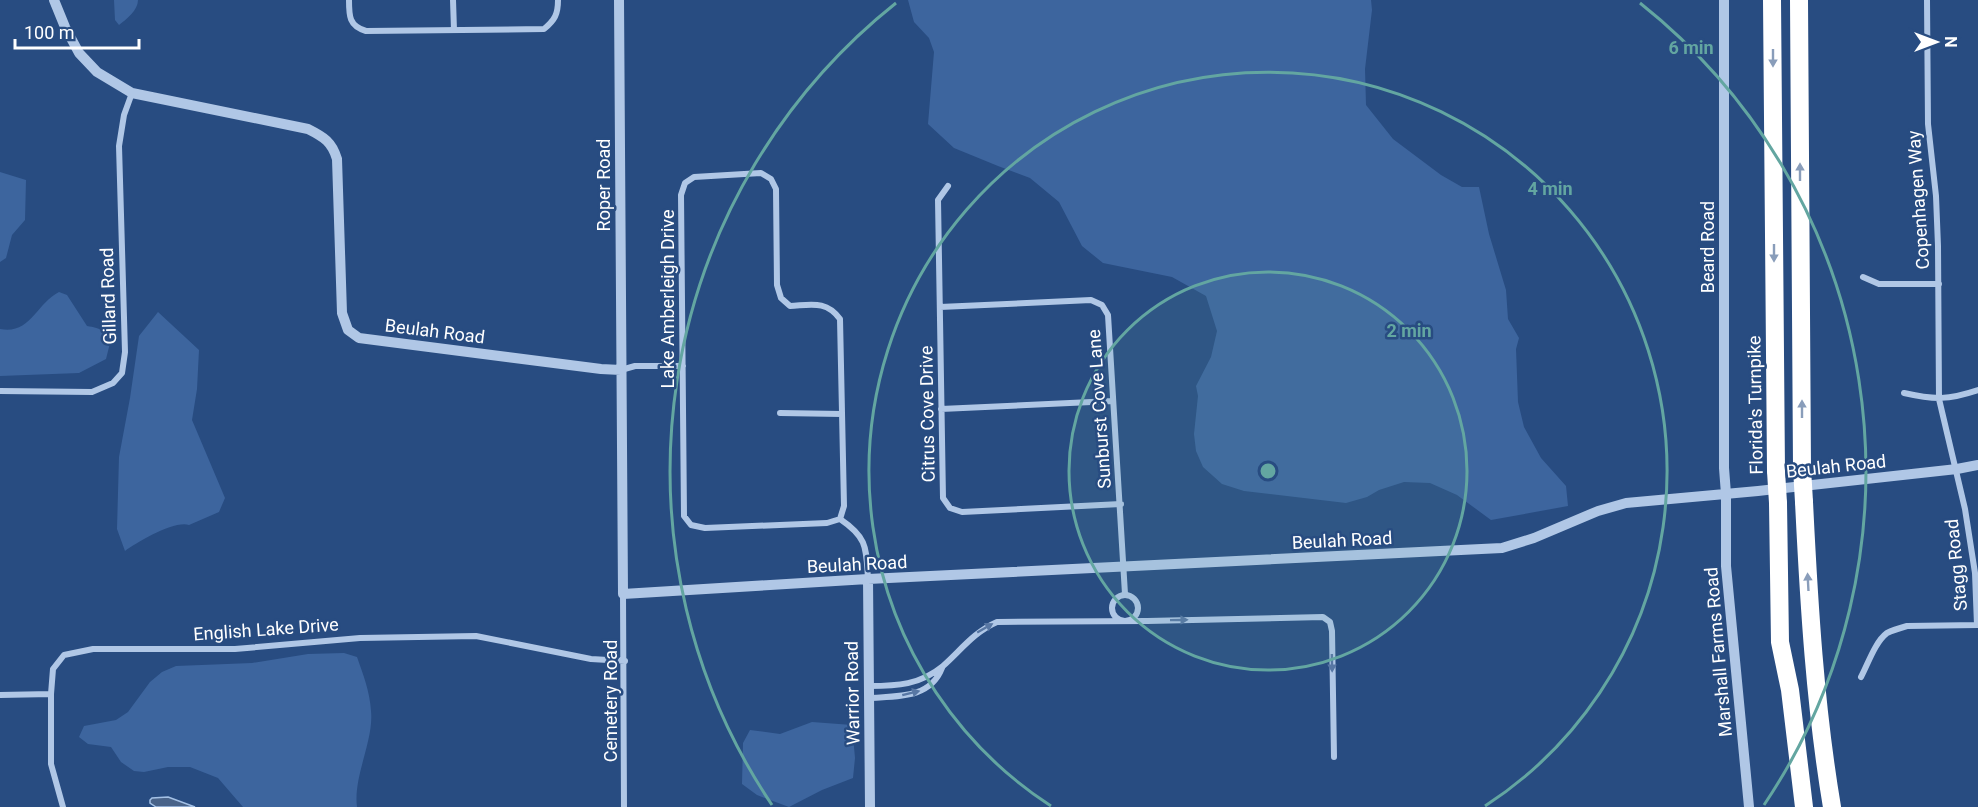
<svg xmlns="http://www.w3.org/2000/svg" width="1978" height="807" font-family="Roboto,sans-serif">
	<style>
		.green { fill: #3d659e }
		.water { fill: #496389; stroke: #a4c1e6; stroke-width: 1.5 }
		.lines { fill: none; stroke-linecap: round; stroke-linejoin: round }
		.minor { stroke: #b0c7e6; stroke-width: 6 }
		.tertiary { stroke: #b0c7e6; stroke-width: 10 }
		.motorway { stroke: #fff; stroke-width: 18 }
		.motorway-bridge { stroke: #fff; stroke-width: 18 }
		.oneway { fill: #899dba }
		.oneway2 { fill: #5877a4 }
		.ring { fill: none; stroke: #63a6a1; stroke-width: 3 }
		.labels { text-anchor: middle; dominant-baseline: central; stroke-width: 5; stroke-linejoin: round; paint-order: stroke }
		.street-label { font-size: 18px; fill: #fff; stroke: #284c81 }
		.centre { fill: #63a6a1; stroke: #284c81; stroke-width: 3 }
		.ring-label { font-size: 18px; text-anchor: middle; font-weight: bold; fill: #63a6a1; stroke: #284c81; stroke-width: 5; stroke-linejoin: round; paint-order: stroke }
	</style>
	<rect width="100%" height="100%" fill="#284c81"/>
	<path class="green" d="M114 0H138C138 10 127 19 119 25L115 20Z
		M908 0H1371L1372 10 1365 69 1366 105 1393 139 1441 175 1462 187H1479L1489 234 1506 290 1508 319 1519 338 1516 349 1518 402 1524 427 1541 458 1566 486 1568 506 1491 520 1457 495 1430 483 1404 482 1379 490 1367 497 1346 503 1244 491 1222 484 1203 467 1196 451 1194 434 1198 396 1196 386 1211 357 1217 331 1206 296 1172 277 1103 263 1082 246 1059 202 1030 178 998 166 954 148 928 124 934 52 929 38 914 22Z
		M0 172 26 180 25 220 12 235 6 258 0 262Z
		M59 292 67 295 87 326C101 328 103 330 110 343L106 359 79 373 0 376V329C30 335 36 304 59 292Z
		M158 312 199 350 197 389 192 420 225 498 219 512 189 525C175 520 137 542 125 551L117 529 119 457 130 398 139 336Z
		M344 653 357 657C363 674 370 692 371 711 374 741 353 776 357 807H243L218 778 190 767H168L144 772 134 771 121 762 111 747 88 744 79 737 84 726 116 720 128 712 150 682 162 672 176 666 252 663 308 654Z
		M812 722 852 725 855 758 853 778 822 790 789 807 757 795 742 784 743 743 750 730 780 734Z"/>
	<path class="water" d="M168 797 195 807H156L150 803V800L152 798Z"/>
	<g class="lines">
		<path class="minor" d="M349 0C349 16 349 26 366 31L544 29C555 20 558 14 558 0
			M453 0 454 30
			M1927 0 1928 124 1936 196 1938 246 1939 399 1965 509 1975 573 1977 625
			M761 173 771 179 776 189 777 285 781 298 790 306C811 305 826 300 840 319L844 506 840 519 827 523 705 528 691 525 684 516 681 195 685 183 694 177Z
			M948 186 938 200 943 498 950 508 962 512 1121 504
			M1863 277 1879 284H1939
			M940 307 1091 300 1102 305 1108 315 1125 594
			M621 370 635 366H683
			M0 391 92 392 113 383 122 373 125 352 119 146 124 115 132 93
			M1904 393C1935 400 1948 400 1978 390
			M941 409 1113 401
			M780 413 842 414
			M840 519C868 538 866 548 868 579
			M623 594 624 807
			M1112 608a13 13 0 1 1 26 0a13 13 0 1 1-26 0Z
			M1861 677C1868 664 1875 642 1887 633 1893 630 1900 628 1907 626L1978 625
			M869 686C897 686 920 685 943 666 961 650 974 632 997 622L1147 621 1323 617 1330 622 1332 631 1334 757
			M0 695 51 694
			M869 698C897 696 930 699 942 668
			M63 807 51 764V694L53 669 64 655 93 649H235L360 638 476 636 591 659 625 661"/>
		<path class="tertiary" d="M54 0 65 27 79 53 97 72 132 93 308 129C324 137 332 142 337 159L342 313 348 330 359 338 601 369 621 370
			M619 0 623 594 868 579 1502 548 1534 538 1598 511 1626 503 1758 491 1957 469 1978 465
			M1724 0V468L1726 494V566L1749 807
			M868 579 870 807"/>
		<path class="motorway" d="M1772 0 1776 471
			M1799 0 1802 468
			M1804 502C1809 604 1815 706 1832 807
			M1778 503 1780 642 1790 690 1804 807"/>
		<path class="motorway-bridge" d="M1802 468 1804 502
			M1776 471 1778 503"/>
	</g>
	<defs><path id="oneway-solid" d="M-6-.8H1V-3.2L6.5 0L1 3.2V.8H-6Z" transform="scale(1.5)"/></defs>
	<g class="oneway">
		<use href="#oneway-solid" transform="translate(1773 58) rotate(90)"/>
		<use href="#oneway-solid" transform="translate(1800 172) rotate(-90)"/>
		<use href="#oneway-solid" transform="translate(1774 253) rotate(90)"/>
		<use href="#oneway-solid" transform="translate(1802 409) rotate(-90)"/>
		<use href="#oneway-solid" transform="translate(1808 582) rotate(-93)"/>
	</g>
	<g class="oneway2">
		<use href="#oneway-solid" transform="translate(1179 620) rotate(-1)"/>
		<use href="#oneway-solid" transform="translate(985 628) rotate(-30)"/>
		<use href="#oneway-solid" transform="translate(1332 663) rotate(89)"/>
		<use href="#oneway-solid" transform="translate(911 693) rotate(-14)"/>
	</g>
	<circle cx="1268" cy="471" r="199" fill="#63a6a1" fill-opacity=".12"/>
	<g class="ring">
		<circle cx="1268" cy="471" r="199"/>
		<path d="M1051 806A399 399 0 1 1 1485 806"/>
		<path d="M772 805A598 598 0 0 1 896 3M1640 3A598 598 0 0 1 1764 805"/>
	</g>
	<g class="labels">
		<g class="street-label">
			<text transform="translate(603 185) rotate(-90)">Roper Road</text>
			<text transform="translate(1918 200) rotate(-94)">Copenhagen Way</text>
			<text transform="translate(1707 247) rotate(-90)">Beard Road</text>
			<text transform="translate(108 296) rotate(-92)">Gillard Road</text>
			<text transform="translate(667 299) rotate(-90)">Lake Amberleigh Drive</text>
			<text transform="translate(435 331) rotate(7)">Beulah Road</text>
			<text transform="translate(1755 405) rotate(-91)">Florida's Turnpike</text>
			<text transform="translate(1099 409) rotate(-94)">Sunburst Cove Lane</text>
			<text transform="translate(927 414) rotate(-91)">Citrus Cove Drive</text>
			<text transform="translate(1836 466) rotate(-6)">Beulah Road</text>
			<text transform="translate(1342 540) rotate(-3)">Beulah Road</text>
			<text transform="translate(857 564) rotate(-3)">Beulah Road</text>
			<text transform="translate(1956 565) rotate(-96)">Stagg Road</text>
			<text transform="translate(266 629) rotate(-4)">English Lake Drive</text>
			<text transform="translate(1718 652) rotate(-95)">Marshall Farms Road</text>
			<text transform="translate(852 693) rotate(-91)">Warrior Road</text>
			<text transform="translate(610 701) rotate(-90)">Cemetery Road</text>
		</g>
	</g>
	<circle cx="1268" cy="471" r="9" class="centre"/>
	<g class="ring-label">
		<text x="1691" y="54">6 min</text>
		<text x="1550" y="195">4 min</text>
		<text x="1409" y="337">2 min</text>
	</g>
	<g transform="translate(1936 42) rotate(90)" stroke="#284c81" stroke-width="4.5" paint-order="stroke">
	<path d="M0-4.5L10 22L0 15L-10 22Z" fill="#ffffff"/>
	<text y="-9" font-size="16" font-weight="bold" text-anchor="middle" fill="#ffffff">N</text>
	</g>
	<path d="M15 39v9h124v-9" fill="none" stroke="#ffffff" stroke-width="3"/>
	<text x="24" y="39" font-size="18" fill="#ffffff" stroke="#284c81" stroke-width="4.5" paint-order="stroke">100 m</text>
</svg>
